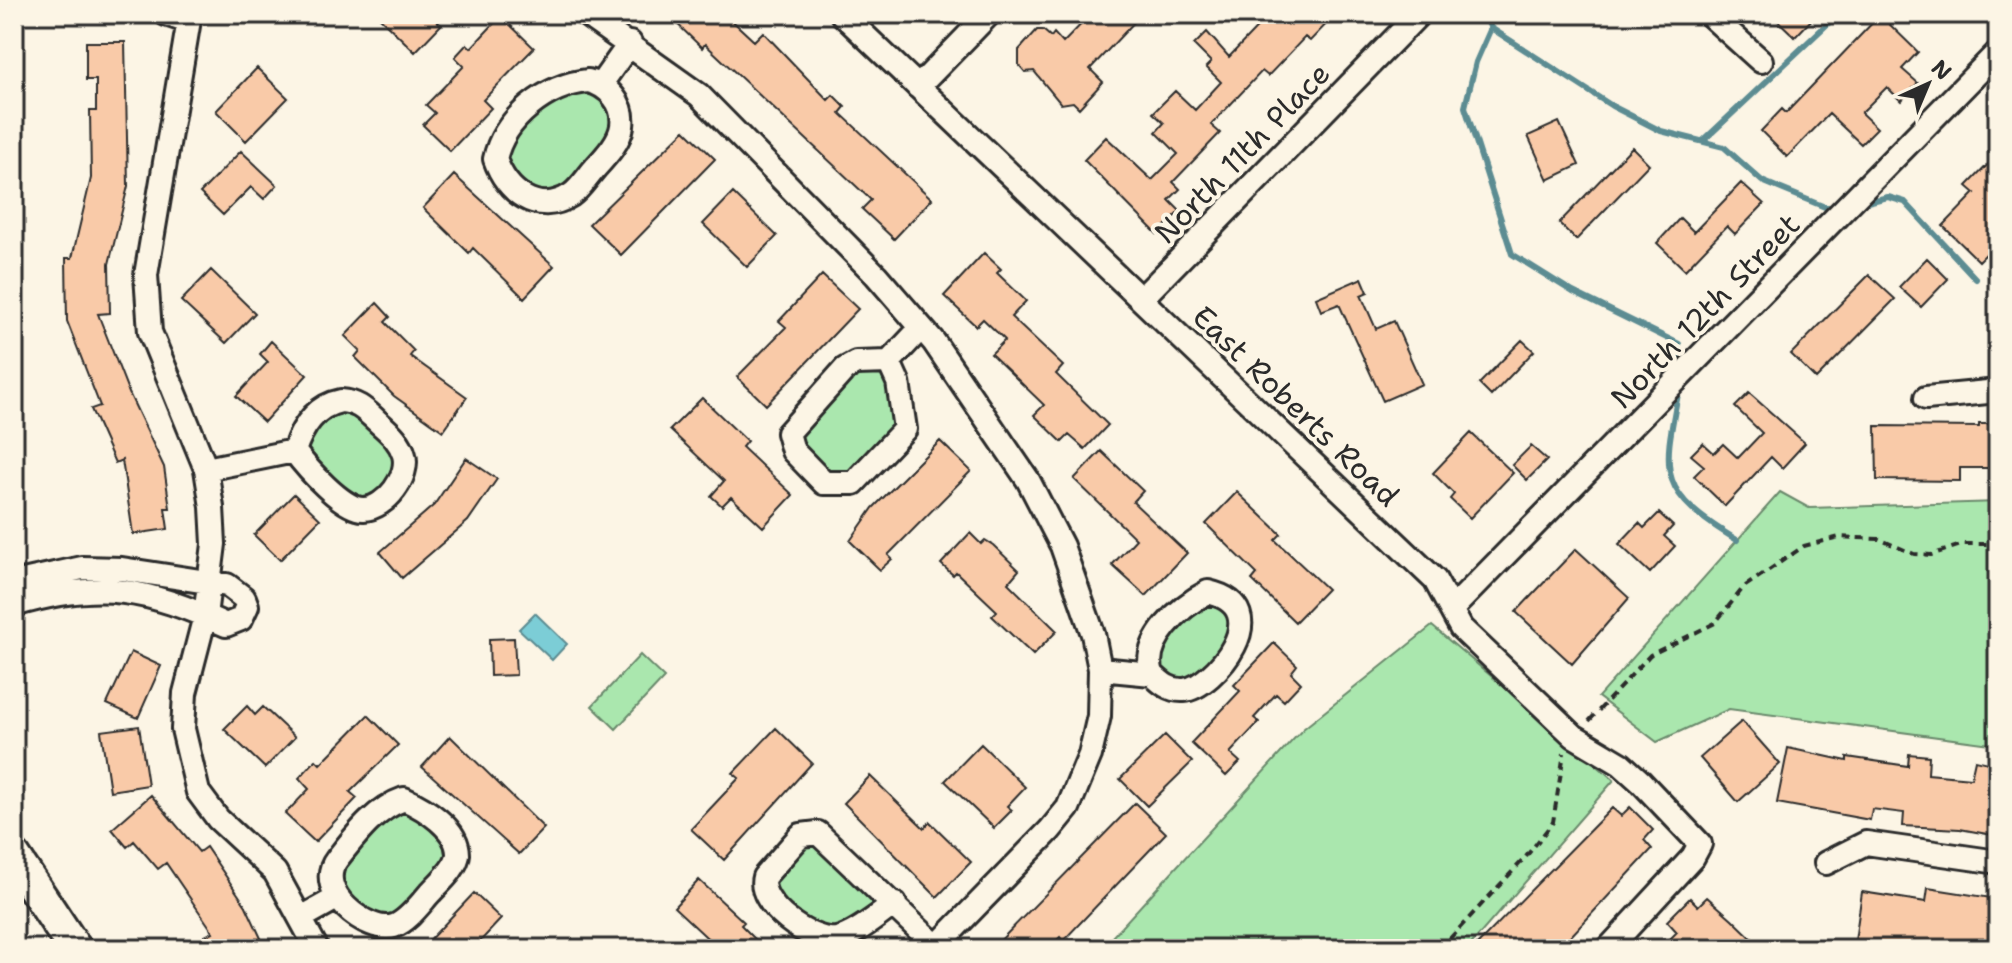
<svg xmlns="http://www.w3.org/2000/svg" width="2012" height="963" font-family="'Shantell Sans',sans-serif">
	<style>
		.green { fill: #aae7ae; stroke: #6a896c; stroke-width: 2 }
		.water { fill: #7ccdd6; stroke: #5c8c92; stroke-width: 2 }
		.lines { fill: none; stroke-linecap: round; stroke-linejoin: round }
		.stream { stroke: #5c8c92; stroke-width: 6 }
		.building { fill: #f9caa8; stroke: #2b2b2b; stroke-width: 2 }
		.minor-casing { stroke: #2b2b2b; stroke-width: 28 }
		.secondary-casing { stroke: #2b2b2b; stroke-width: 38 }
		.path { stroke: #2b2b2b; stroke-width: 4; stroke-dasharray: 8 6; stroke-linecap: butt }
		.minor { stroke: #fcf5e5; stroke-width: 22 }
		.secondary { stroke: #fcf5e5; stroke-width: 32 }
		.labels { text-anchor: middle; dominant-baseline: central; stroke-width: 8; stroke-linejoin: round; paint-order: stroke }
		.street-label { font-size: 30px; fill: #2b2b2b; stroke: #fcf5e5 }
	</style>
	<rect width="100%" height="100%" fill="#fcf5e5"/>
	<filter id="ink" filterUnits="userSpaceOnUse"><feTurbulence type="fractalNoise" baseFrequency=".0125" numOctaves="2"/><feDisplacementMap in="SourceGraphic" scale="16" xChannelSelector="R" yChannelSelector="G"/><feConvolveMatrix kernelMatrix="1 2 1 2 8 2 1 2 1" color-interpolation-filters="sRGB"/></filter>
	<g filter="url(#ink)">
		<path class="green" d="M588 81 622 115 573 194 514 193 499 141 529 106Z
			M889 362 905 429 838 485 788 433 845 369Z
			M361 406 404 470 363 509 301 461 312 417Z
			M1780 492 1809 508 1998 502V745L1729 709 1657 742 1598 697Z
			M1208 592 1241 618 1208 676 1167 687 1151 651Z
			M1432 626 1614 780 1467 949H1101L1303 729Z
			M640 655 664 678 616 729 592 706Z
			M404 799 458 854 394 926 335 899 330 868Z
			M801 835 895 904 839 939 794 925 764 877Z"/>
		<path class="water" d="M535 613 567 644 552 660 519 629Z"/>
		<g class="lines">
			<path class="stream" d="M1483 14 1491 28 1476 62 1465 107 1512 254 1573 292 1679 344 1680 366
				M1491 28 1612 106 1661 131 1724 147 1762 181 1825 207H1836
				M1704 140 1838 14
				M1859 204 1888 197 1905 202 1976 279
				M1679 389C1662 475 1657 492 1737 540"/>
		</g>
		<path class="building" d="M376 14H430L441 25 415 52Z
			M667 14H725L754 41 763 32 828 100 833 95 845 107 840 113 932 199 894 239 862 209 871 200 705 44 702 48Z
			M1091 14H1142L1090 69 1103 82 1079 108 1073 102 1061 104 1034 71 1025 72 1019 65V50L1037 30H1043L1051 37 1054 33 1063 43Z
			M1270 14H1336L1310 41 1305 37 1268 76 1262 71 1211 125 1220 133 1173 182 1180 189 1169 200 1180 211 1157 234 1084 160 1106 137 1152 180 1178 154 1156 132 1164 123 1153 113 1175 91 1195 110 1221 82 1206 67 1211 62 1194 45 1207 32 1229 57Z
			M1771 14H1817L1795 37Z
			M1880 15 1918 52 1902 69 1918 83 1901 101 1887 87 1861 113 1877 128 1861 144 1829 114 1787 157 1761 131 1782 109 1786 113Z
			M501 16 534 48 483 100 491 108 450 151 423 125 435 113 426 105 464 66 455 57 467 44 471 48Z
			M86 42H125L128 186 109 264 110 313 98 314 129 393 164 467 170 508H165L168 529 133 534 122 460 115 463 91 409 100 406 67 321 66 258H72L91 178 90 111H96V80H86Z
			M257 68 288 98 246 141 216 111Z
			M1559 122 1579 165 1548 180 1528 136Z
			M685 130 715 159 621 255 589 224Z
			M1632 147 1649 164 1576 240 1559 223Z
			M241 151 277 185 264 199 251 187 223 215 200 193Z
			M1998 154V242L1979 261 1943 226 1975 193 1967 186Z
			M454 175 554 266 524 298 473 248 469 253 423 208Z
			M1741 183 1764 204 1735 234 1727 226 1685 270 1657 243 1680 218 1694 232Z
			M733 193 777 236 747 267 703 224Z
			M984 253 1001 269 997 273 1026 301 1011 317 1063 366 1056 374 1108 425 1085 449 1069 435 1062 442 1034 415 1044 405 991 354 1005 340 983 319 976 326 944 296Z
			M1927 258 1948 279 1921 307 1899 287Z
			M211 270 255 313 226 343 181 301Z
			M822 275 858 309 766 405 737 377 786 327 779 321Z
			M1869 275 1895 299 1816 379 1791 354Z
			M1362 278 1368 292 1361 295 1376 329 1394 321 1422 384 1383 401 1339 304 1321 311 1316 298Z
			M377 303 390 317 385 322 414 351 410 356 467 397 443 431 394 396 355 357 360 351 345 336Z
			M1522 340 1534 351 1491 396 1479 384Z
			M271 341 307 375 264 422 236 396 268 362 260 354Z
			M1749 393 1805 443 1782 468 1771 457 1725 506 1694 476 1704 466 1691 455 1703 443 1714 453 1723 444 1738 458 1762 433 1735 407Z
			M702 398 747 441 742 447 793 495 763 527 731 497 722 506 711 496 724 481 670 430Z
			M1979 424H1998V468H1960V481L1877 480 1876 426 1979 427Z
			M1471 433 1513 473 1470 518 1450 499 1454 494 1433 473Z
			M940 441 971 471 888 555 892 559 880 570 850 541 873 508Z
			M1531 446 1547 460 1527 480 1512 465Z
			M1101 451 1143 491 1133 502 1187 553 1146 596 1112 565 1136 539 1074 479Z
			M466 458 497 479 468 521 402 578 380 552 434 505Z
			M1237 492 1281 534 1275 540 1327 589 1295 622 1252 580 1257 574 1206 524Z
			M294 494 320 519 280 560 254 535Z
			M1659 513 1673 526 1664 536 1675 546 1650 573 1619 544 1639 523 1644 528Z
			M970 533 981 544 985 540 993 545 1019 570 1008 583 1057 631 1033 655 992 616 997 611 956 572 953 575 941 564Z
			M1576 549 1629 598 1572 664 1516 612Z
			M514 638 516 675 490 676 489 639Z
			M1274 643 1297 665 1291 673 1301 683 1284 701 1276 694 1254 718 1259 722 1230 753 1240 762 1226 776 1191 743 1240 691 1234 685Z
			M131 652 161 666 138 718 107 704Z
			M247 706 255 715 263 707 295 737 265 768 224 729Z
			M368 715 398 745 350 792 357 798 315 842 285 814 309 789 299 778 316 760 320 764Z
			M1742 721 1780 764 1738 802 1700 758Z
			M139 726 148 785 110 791 101 731Z
			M776 728 812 763 724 860 691 829 739 778 733 773Z
			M1165 735 1192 762 1147 806 1120 779Z
			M450 736 544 828 519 854 422 767Z
			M981 744 1025 787 1007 806 1012 810 994 828 945 781Z
			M1788 748 1847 761V757L1908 766 1909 754 1929 756 1928 774 1971 778 1975 760 1993 764 1991 778 1998 779V836L1960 829 1903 826 1904 813 1872 809 1870 820 1777 803Z
			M870 776 924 828 930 822 971 862 937 897 844 803Z
			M151 795 199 852 206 847 246 906 266 949H211L205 936 213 932 166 863 158 869 134 841 127 847 112 829Z
			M1135 803 1166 833 1063 941 1060 937 1048 949H992Z
			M1630 807 1653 830 1644 840 1652 849 1559 949H1473L1612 808 1621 816Z
			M699 880 744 922 741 925 765 949H719L674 907Z
			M1928 888 1998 899V949H1958L1911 942 1910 949 1854 948 1862 892 1926 902Z
			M474 893 501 919 473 949H421Z
			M1707 897 1732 919 1763 949H1680L1670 939 1677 932 1667 921 1690 898 1698 906Z"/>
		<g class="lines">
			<g class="minor-casing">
				<path id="minor" d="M166 14 186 21
					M190 14 146 275 150 332 206 469 212 507 214 544 205 616 185 693 183 729 198 792 218 819 275 872 317 949
					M585 14 699 95 876 275 934 342 1028 480 1062 546 1093 634 1100 669 1099 716 1090 755 1068 808 1050 830 934 949
					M842 14 1435 580 1461 628 1574 736 1621 764 1641 782 1700 844 1693 857 1608 949
					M1709 14 1761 61
					M588 81C608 85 625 104 622 126 620 141 606 156 596 167 588 176 580 189 571 195 537 217 506 191 495 159 504 118 547 85 588 81Z
					M601 84 630 43
					M918 87 989 14
					M1141 299 1419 14
					M889 362 898 382 905 429 854 483H824L793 451 788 433 845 369 856 363 889 362 921 328
					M1926 398 1998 391
					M341 401C358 402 365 410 377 421 388 431 400 440 404 455 410 476 386 508 364 509 343 510 306 467 294 451 302 427 315 406 341 401Z
					M206 469 294 451
					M14 583 82 568 122 569 227 585 244 598 247 606 241 619 226 625C147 589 100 579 14 605
					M1208 592C1280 608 1213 688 1184 690 1170 691 1161 683 1152 674 1141 640 1181 606 1208 592Z
					M1452 609 1998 52
					M1100 669 1152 674
					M404 799C424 808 458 828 458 854 457 868 439 883 430 893 420 904 408 921 394 926 368 934 312 891 337 859 356 835 375 809 404 799Z
					M1826 863 1866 843 1998 862
					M895 904C879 914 855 936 836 939 811 943 756 904 764 877L801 835 818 833 937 947
					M301 918 335 899"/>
			</g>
			<g class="secondary-casing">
				<path id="secondary" d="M14 857 75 949"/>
			</g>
			<path class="path" d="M1589 721 1650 655 1715 623 1744 587 1804 546 1839 537 1879 539 1914 554 1931 555 1964 544H1998
				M1440 949 1525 858 1553 822 1564 753"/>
			<use href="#minor" class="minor"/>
			<use href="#secondary" class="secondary"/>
		</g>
	</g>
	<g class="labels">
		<g class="street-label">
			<text transform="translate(1242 153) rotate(-46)">North 11th Place</text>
			<text transform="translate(1705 311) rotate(-46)">North 12th Street</text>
			<text transform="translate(1296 406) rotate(44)">East Roberts Road</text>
		</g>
	</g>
	<rect width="2012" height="963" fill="none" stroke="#fcf5e5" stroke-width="48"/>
	<rect x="24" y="24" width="1964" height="915" fill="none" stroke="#2b2b2b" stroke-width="3" filter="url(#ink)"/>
	<g transform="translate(1928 84) rotate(44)" stroke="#fcf5e5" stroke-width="6" paint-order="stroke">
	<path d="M0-6L14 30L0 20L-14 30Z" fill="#2b2b2b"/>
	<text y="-12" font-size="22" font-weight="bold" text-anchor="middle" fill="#2b2b2b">N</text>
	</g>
</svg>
